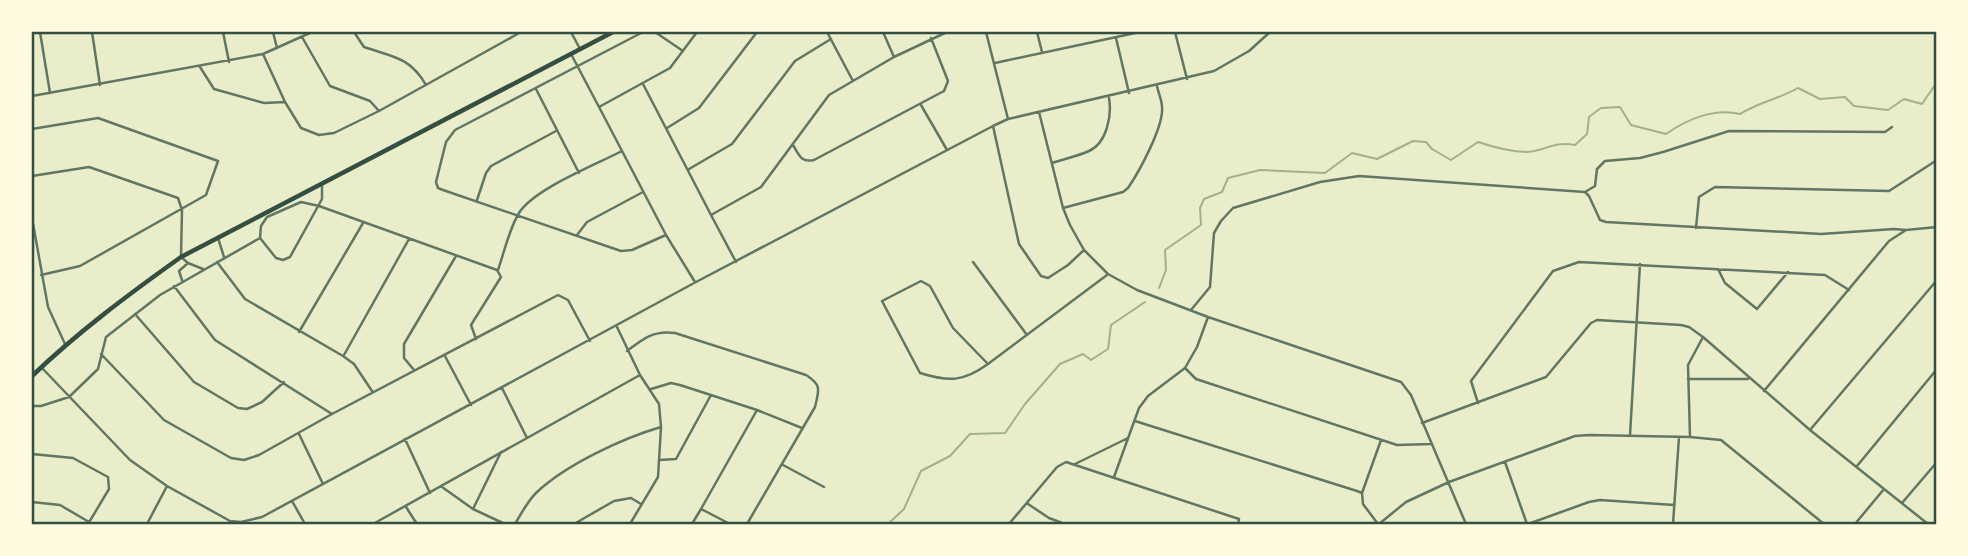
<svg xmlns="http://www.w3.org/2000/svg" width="1968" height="556" font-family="'Roboto Condensed',sans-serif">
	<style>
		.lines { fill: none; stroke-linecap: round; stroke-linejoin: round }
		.stream { stroke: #a3b18a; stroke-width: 2 }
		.minor { stroke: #617663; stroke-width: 2.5 }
		.secondary { stroke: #344e41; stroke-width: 4.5 }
		.neatline { fill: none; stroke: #344e41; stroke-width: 2.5 }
	</style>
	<rect width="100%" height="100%" fill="#e9edc9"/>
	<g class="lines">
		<path class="stream" d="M1159 288 1166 270 1165 250 1201 225 1200 208 1204 199 1222 192 1228 178 1260 170 1325 173 1352 153 1377 159 1413 141 1426 142 1432 149 1451 160 1478 142C1493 147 1511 152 1527 152 1546 151 1552 141 1575 145L1587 134 1589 117 1601 108 1620 107 1631 125 1666 134C1687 119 1714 108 1740 114 1759 102 1779 99 1798 88L1820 99 1845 97 1854 106 1888 110 1904 99 1922 104 1937 82
			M888 524 904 509 921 471 950 456 970 434 1005 433 1025 404 1060 364 1083 354 1091 360 1108 349 1111 325 1145 302"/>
		<path class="minor" d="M40 32 50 93
			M92 32 100 85
			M223 32 229 62
			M273 32 277 48
			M354 32 364 47C393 57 410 57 426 85
			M571 32 580 49
			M643 32 455 130 446 142 436 182 438 188 443 190 621 251 632 250 666 235
			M655 32 683 51
			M827 32 853 81
			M986 32 1008 119
			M1037 32 1042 52
			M1175 32 1187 79
			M302 37 330 86 370 101 379 111
			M1116 38 1129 93
			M263 54 285 102 301 128 319 135 334 133 379 111 521 32
			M571 54 599 107
			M894 57 947 32
			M995 63 1140 32
			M200 67 214 89 264 103 285 102
			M643 84 711 215 761 187 829 95 894 57 883 32
			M536 89 579 173
			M32 96 263 54 312 32
			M921 105 947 150
			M1039 112 1063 208 1070 225 1084 250 1108 274 1137 290 1208 317 1401 382 1411 395 1466 524
			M993 126 1019 244 1041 276 1048 278 1068 265 1084 250
			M667 128 699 108 757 32
			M32 129 98 118 218 161 206 195 80 266 41 275
			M793 145C799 155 801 163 814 160L944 91 948 81 931 38
			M1052 163C1064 159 1078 156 1089 151 1107 143 1112 115 1109 98
			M689 169 732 144 795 61 831 39
			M32 176 89 167 178 198 182 210 181 257 188 263 203 269
			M1585 192 1595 186 1597 169 1605 161 1640 158 1663 152 1729 131 1885 132 1892 127
			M477 200 486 173 491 166 556 131
			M1063 208 1123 192 1128 188C1139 172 1164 126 1162 107 1162 100 1158 92 1157 86
			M711 215 736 262
			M32 218 48 307 65 344
			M1696 228 1699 197 1715 187 1889 191 1937 160
			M577 235 587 222 643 192
			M218 238 224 257
			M260 238 276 258 283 260 290 257 322 199V185
			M217 262 245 299 343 356 354 364 372 391
			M973 262 1027 335
			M1718 269 1725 283 1757 309 1788 272
			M498 270C504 253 509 229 519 213 534 189 595 165 622 151
			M182 280 179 271 188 263
			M695 282 666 235 599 107 670 68 697 32
			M174 286 215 340 332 414
			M1191 310 1210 287 1214 233 1221 221 1233 208 1320 182 1359 176 1585 192 1589 196 1600 220 1606 222 1821 234 1894 229 1906 230
			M135 314 194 382 238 408 247 409 262 402 284 382
			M617 327 640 375 659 404 661 427 658 477 630 524
			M299 332 363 223
			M627 351C644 338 654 330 675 333L806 375C822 385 819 390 815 407L747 524
			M101 354 164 420 231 458 244 460 259 455 332 414 558 295 568 300 590 341
			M344 355 409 239
			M445 356 471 405
			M988 364 953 328 930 286 921 281 882 301 920 373C949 382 963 382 988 364L1107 275
			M42 368 130 460 167 486 230 521 241 522 262 517 696 282 993 126 1008 119 1214 71 1249 51 1270 32
			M1185 368 1196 379 1397 445 1431 444
			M414 370 404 358V344L456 256
			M1688 379H1748
			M502 388 527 438
			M651 389 671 383 680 385 757 410
			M1764 391 1889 241 1906 230 1937 227
			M1478 403 1471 381 1553 271 1579 262 1825 275 1849 290
			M32 406H41L69 397 98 369 106 337 160 295 260 238 261 226 267 217 301 202 319 206 497 270 501 277 471 325 476 339
			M1135 421 1357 491 1362 493 1363 504 1378 524
			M1422 423 1546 377 1591 323 1597 320 1681 325 1689 327 1703 337 1810 430 1928 524
			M1810 430 1937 280
			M299 434 323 484
			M1630 435 1640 264
			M1690 437 1688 365 1703 337
			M405 439 430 493
			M32 454 73 458 108 477 109 489 88 524
			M659 460 676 459 711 395
			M1505 462 1527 524
			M1075 464 1128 438
			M783 465 824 487
			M1857 466 1937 369
			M1114 477 1139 408 1148 396 1185 368 1197 347 1208 317
			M442 487 473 509 505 524
			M1362 493 1381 440
			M292 501 305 524
			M32 502 60 505 89 522
			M1902 503 1937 462
			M1028 504 1049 518 1065 524
			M406 507 417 524
			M473 509 501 452
			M147 524 167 486
			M373 524 640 375
			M515 524C521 514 527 502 536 493 565 465 623 438 661 427
			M574 524 614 501 631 498 641 504
			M692 524 701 509
			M730 524 701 509 757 410 802 428
			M1009 524 1057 467 1066 462 1239 519 1238 524
			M1379 524 1406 502 1449 482 1575 436 1589 435 1690 437 1721 440 1824 524
			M1528 524 1589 502 1600 500 1674 505
			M1673 524 1679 437
			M1855 524 1884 489"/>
		<path class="secondary" d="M32 376C78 332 129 294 181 257L613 32"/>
	</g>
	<rect width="1968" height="556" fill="none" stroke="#fefae0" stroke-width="66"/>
	<rect x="33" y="33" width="1902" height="490" class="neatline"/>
</svg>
